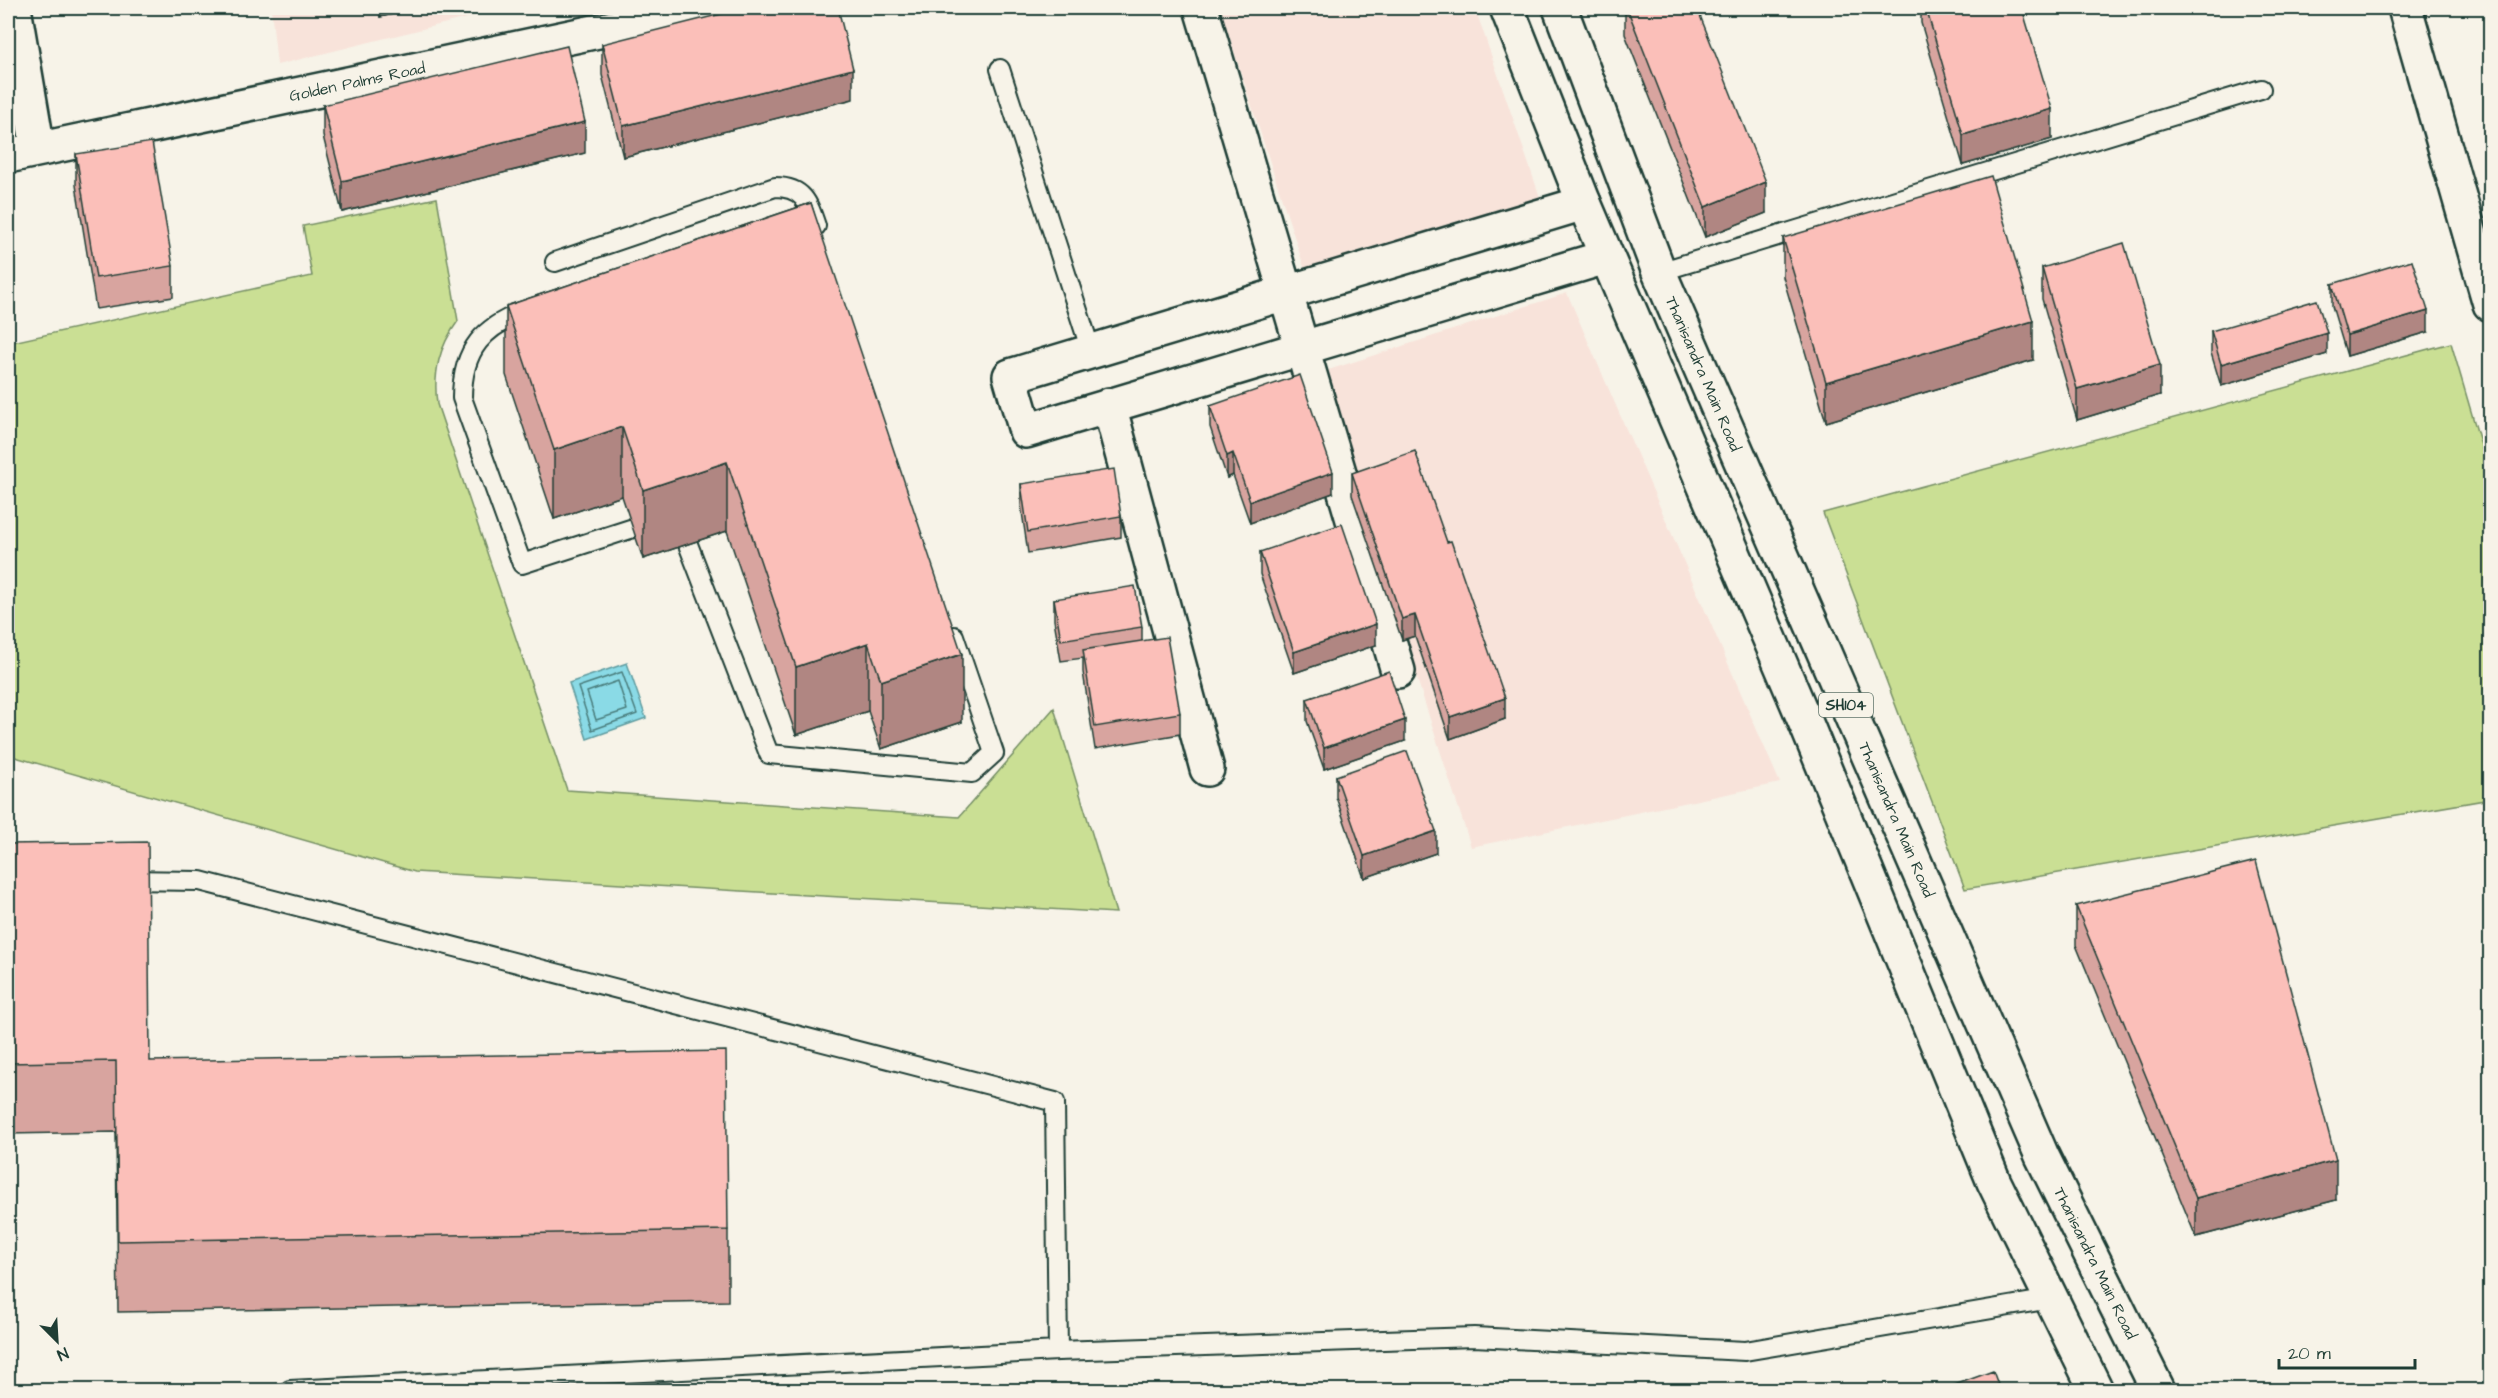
<svg xmlns="http://www.w3.org/2000/svg" width="2498" height="1398" font-family="'Architects Daughter',sans-serif">
	<style>
		.built { fill: #f8e3da }
		.green { fill: #cadf94; stroke: #748e64; stroke-width: 1.5 }
		.water { fill: #8adae6; stroke: #5f9b9f; stroke-width: 1.5 }
		.lines { fill: none; stroke-linecap: round; stroke-linejoin: round }
		.shore { stroke: #4a7c7b; stroke-width: 1.5 }
		.service-casing { stroke: #1f3d34; stroke-width: 22 }
		.minor-casing { stroke: #1f3d34; stroke-width: 38 }
		.tertiary-casing { stroke: #1f3d34; stroke-width: 38 }
		.primary-casing { stroke: #1f3d34; stroke-width: 38 }
		.service { stroke: #f7f3e8; stroke-width: 18 }
		.minor { stroke: #f7f3e8; stroke-width: 33 }
		.tertiary { stroke: #f7f3e8; stroke-width: 33 }
		.primary { stroke: #f7f3e8; stroke-width: 33 }
		.wall { fill: #d8a49f; stroke: #1f3d34; stroke-width: 1.5 }
		.shaded-wall { fill: #b08682; stroke: #1f3d34; stroke-width: 1.5 }
		.building { fill: #fbbfb9; stroke: #1f3d34; stroke-width: 1.5 }
		.labels { text-anchor: middle; dominant-baseline: central; stroke-width: 6; stroke-linejoin: round; paint-order: stroke }
		.shield { fill: #f7f3e8; stroke: #60746a; stroke-width: 1.5 }
		.shield-label { font-size: 15px; font-weight: bold; fill: #1f3d34 }
		.street-label { font-size: 16px; fill: #1f3d34; stroke: #f7f3e8 }
	</style>
	<rect width="100%" height="100%" fill="#f7f3e8"/>
	<filter id="ink" filterUnits="userSpaceOnUse"><feTurbulence type="fractalNoise" baseFrequency=".0167" numOctaves="2"/><feDisplacementMap in="SourceGraphic" scale="12" xChannelSelector="R" yChannelSelector="G"/><feConvolveMatrix kernelMatrix="1 2 1 2 8 2 1 2 1" color-interpolation-filters="sRGB"/></filter>
	<g filter="url(#ink)">
		<path class="built" d="M271 8H507L277 65Z
			M1220 8H1475L1542 203 1306 273Z
			M1567 293 1780 783 1471 847 1319 373Z"/>
		<path class="green" d="M437 198 458 321C439 347 433 372 437 404L567 790 959 817 1054 708 1116 913 415 872 8 755V343L312 276 303 226Z
			M2451 343 2490 476V799L1965 889 1823 513Z"/>
		<path class="water" d="M627 663 646 718 587 739 569 683Z"/>
		<g class="lines">
			<path class="shore" d="M622 672 637 714 592 730 578 687Z
				M618 681 627 710 596 720 587 692Z"/>
			<g class="service-casing">
				<path id="service" d="M1000 69 1091 351
					M555 262 775 187C803 187 808 202 816 226
					M1659 272 2261 89
					M529 310C484 325 462 349 462 398L522 564 655 521
					M679 521 769 754 972 773 994 753 954 636
					M124 880 200 881 1055 1102 1058 1351
					M290 1390 1058 1351 1474 1337 1745 1351 2051 1299"/>
			</g>
			<g class="minor-casing">
				<path id="minor" d="M14 8 38 149
					M1201 8 1398 671
					M2405 8 2490 304
					M1584 203 1010 376 1026 431 1606 257
					M1109 405 1207 769"/>
			</g>
			<g class="tertiary-casing">
				<g id="tertiary">
					<path id="s1" d="M8 156 707 8"/>
				</g>
			</g>
			<g class="primary-casing">
				<g id="primary">
					<path d="M1507 8 1584 203 1807 726 1994 1182 2096 1390"/>
					<path id="s2" d="M1560 8 1659 272 1848 708 2042 1156 2158 1390"/>
				</g>
			</g>
			<use href="#service" class="service"/>
			<use href="#minor" class="minor"/>
			<use href="#tertiary" class="tertiary"/>
			<use href="#primary" class="primary"/>
		</g>
		<path class="wall" d="M378 8H419L380 17Z
			M1625 8H1697L1766 213 1705 237 1625 34Z
			M1921 8H2022L2052 139 1963 165 1921 23Z
			M602 44 853 99 623 157 602 75Z
			M323 105 585 153 342 212 323 136Z
			M76 154 173 266V297L96 309 76 185Z
			M811 203 962 722 881 749 868 711 796 735 727 531 643 559 622 496 554 519 506 375V306Z
			M1783 238 2033 360 1826 422 1783 277Z
			M2042 268 2160 395 2077 420 2042 299Z
			M2332 284 2428 332 2347 356 2332 306Z
			M2211 331 2327 354 2221 386 2211 353Z
			M1210 406 1333 493 1250 523 1233 475 1227 478 1210 427Z
			M1352 473 1505 719 1450 739 1415 636 1402 640 1352 495Z
			M1021 484 1121 516V537L1028 553 1021 505Z
			M1260 552 1376 645 1294 673 1260 574Z
			M1054 599 1142 627V641L1180 713V734L1095 749 1083 672V658L1061 661 1054 620Z
			M1307 699 1405 741 1324 769 1307 721Z
			M1336 776 1436 853 1364 878 1336 797Z
			M8 844 150 1061 728 1230V1301L118 1312 116 1132 8 1134Z
			M2076 906 2336 1200 2196 1237 2076 945Z"/>
		<path class="shaded-wall" d="M380 8H419L380 17Z
			M853 69V99L623 157V126Z
			M2052 109V139L1963 165V135Z
			M585 122V153L342 212V181Z
			M1766 182V213L1705 237V207Z
			M2428 311V332L2347 356V335Z
			M2033 321V360L1826 422V382Z
			M2327 333V354L2221 386V364Z
			M2160 365V395L2077 420V389Z
			M622 427V496L554 519V450Z
			M1233 453V475L1227 478V456Z
			M727 462V531L643 559V490Z
			M1333 472V493L1250 523V501Z
			M1415 615V636L1402 640V619Z
			M1376 624V645L1294 673V652Z
			M868 643V711L796 735V667Z
			M962 654V722L881 749V681Z
			M1505 698V719L1450 739V717Z
			M1405 720V741L1324 769V748Z
			M1436 831V853L1364 878V856Z
			M2336 1160V1200L2196 1237V1198Z"/>
		<path class="building" d="M745 8H838L853 69 623 126 602 44Z
			M1627 8H1697L1766 182 1705 207Z
			M1926 8H2022L2052 109 1963 135Z
			M567 46 585 122 342 181 323 105Z
			M152 142 173 266 96 278 76 154Z
			M1991 176 2033 321 1826 382 1783 238Z
			M811 203 962 654 881 681 868 643 796 667 727 462 643 490 622 427 554 450 506 306Z
			M2124 243 2160 365 2077 389 2042 268Z
			M2412 260 2428 311 2347 335 2332 284Z
			M2317 300 2327 333 2221 364 2211 331Z
			M1300 375 1333 472 1250 501 1233 453 1227 456 1210 406Z
			M1415 451 1447 542 1451 541 1505 698 1450 717 1415 615 1402 619 1352 473Z
			M1114 469 1121 516 1028 532 1021 484Z
			M1342 524 1376 624 1294 652 1260 552Z
			M1135 586 1142 627 1061 640 1054 599Z
			M1167 637 1180 713 1095 727 1083 650Z
			M1389 671 1405 720 1324 748 1307 699Z
			M1407 751 1436 831 1364 856 1336 776Z
			M148 842 150 1061 726 1051 728 1230 118 1241 116 1061 8 1063V844Z
			M2256 861 2336 1160 2196 1198 2076 906Z
			M1993 1371 2000 1390H1941Z"/>
	</g>
	<g class="labels">
		<rect class="shield" x="1819" y="693" width="54" height="24" rx="4.5"/>
		<g class="shield-label">
			<text x="1846" y="705">SH104</text>
		</g>
		<g class="street-label">
			<text stroke="none"><textPath href="#s1" startOffset="357">Golden Palms Road</textPath></text>
			<text stroke="none"><textPath href="#s2" startOffset="393">Thanisandra Main Road</textPath></text>
			<text stroke="none"><textPath href="#s2" startOffset="879">Thanisandra Main Road</textPath></text>
			<text stroke="none"><textPath href="#s2" startOffset="1365">Thanisandra Main Road</textPath></text>
		</g>
	</g>
	<rect width="2498" height="1398" fill="none" stroke="#f7f3e8" stroke-width="30"/>
	<rect x="15" y="15" width="2468" height="1368" fill="none" stroke="#1f3d34" stroke-width="2" filter="url(#ink)"/>
	<g transform="translate(57 1341) rotate(156)" stroke="#f7f3e8" stroke-width="4.5" paint-order="stroke">
	<path d="M0-4.5L10 22L0 15L-10 22Z" fill="#1f3d34"/>
	<text y="-9" font-size="16" font-weight="bold" text-anchor="middle" fill="#1f3d34">N</text>
	</g>
	<path d="M2279 1359v9h136v-9" fill="none" stroke="#1f3d34" stroke-width="3"/>
	<text x="2288" y="1359" font-size="18" fill="#1f3d34" stroke="#f7f3e8" stroke-width="4.5" paint-order="stroke">20 m</text>
</svg>
